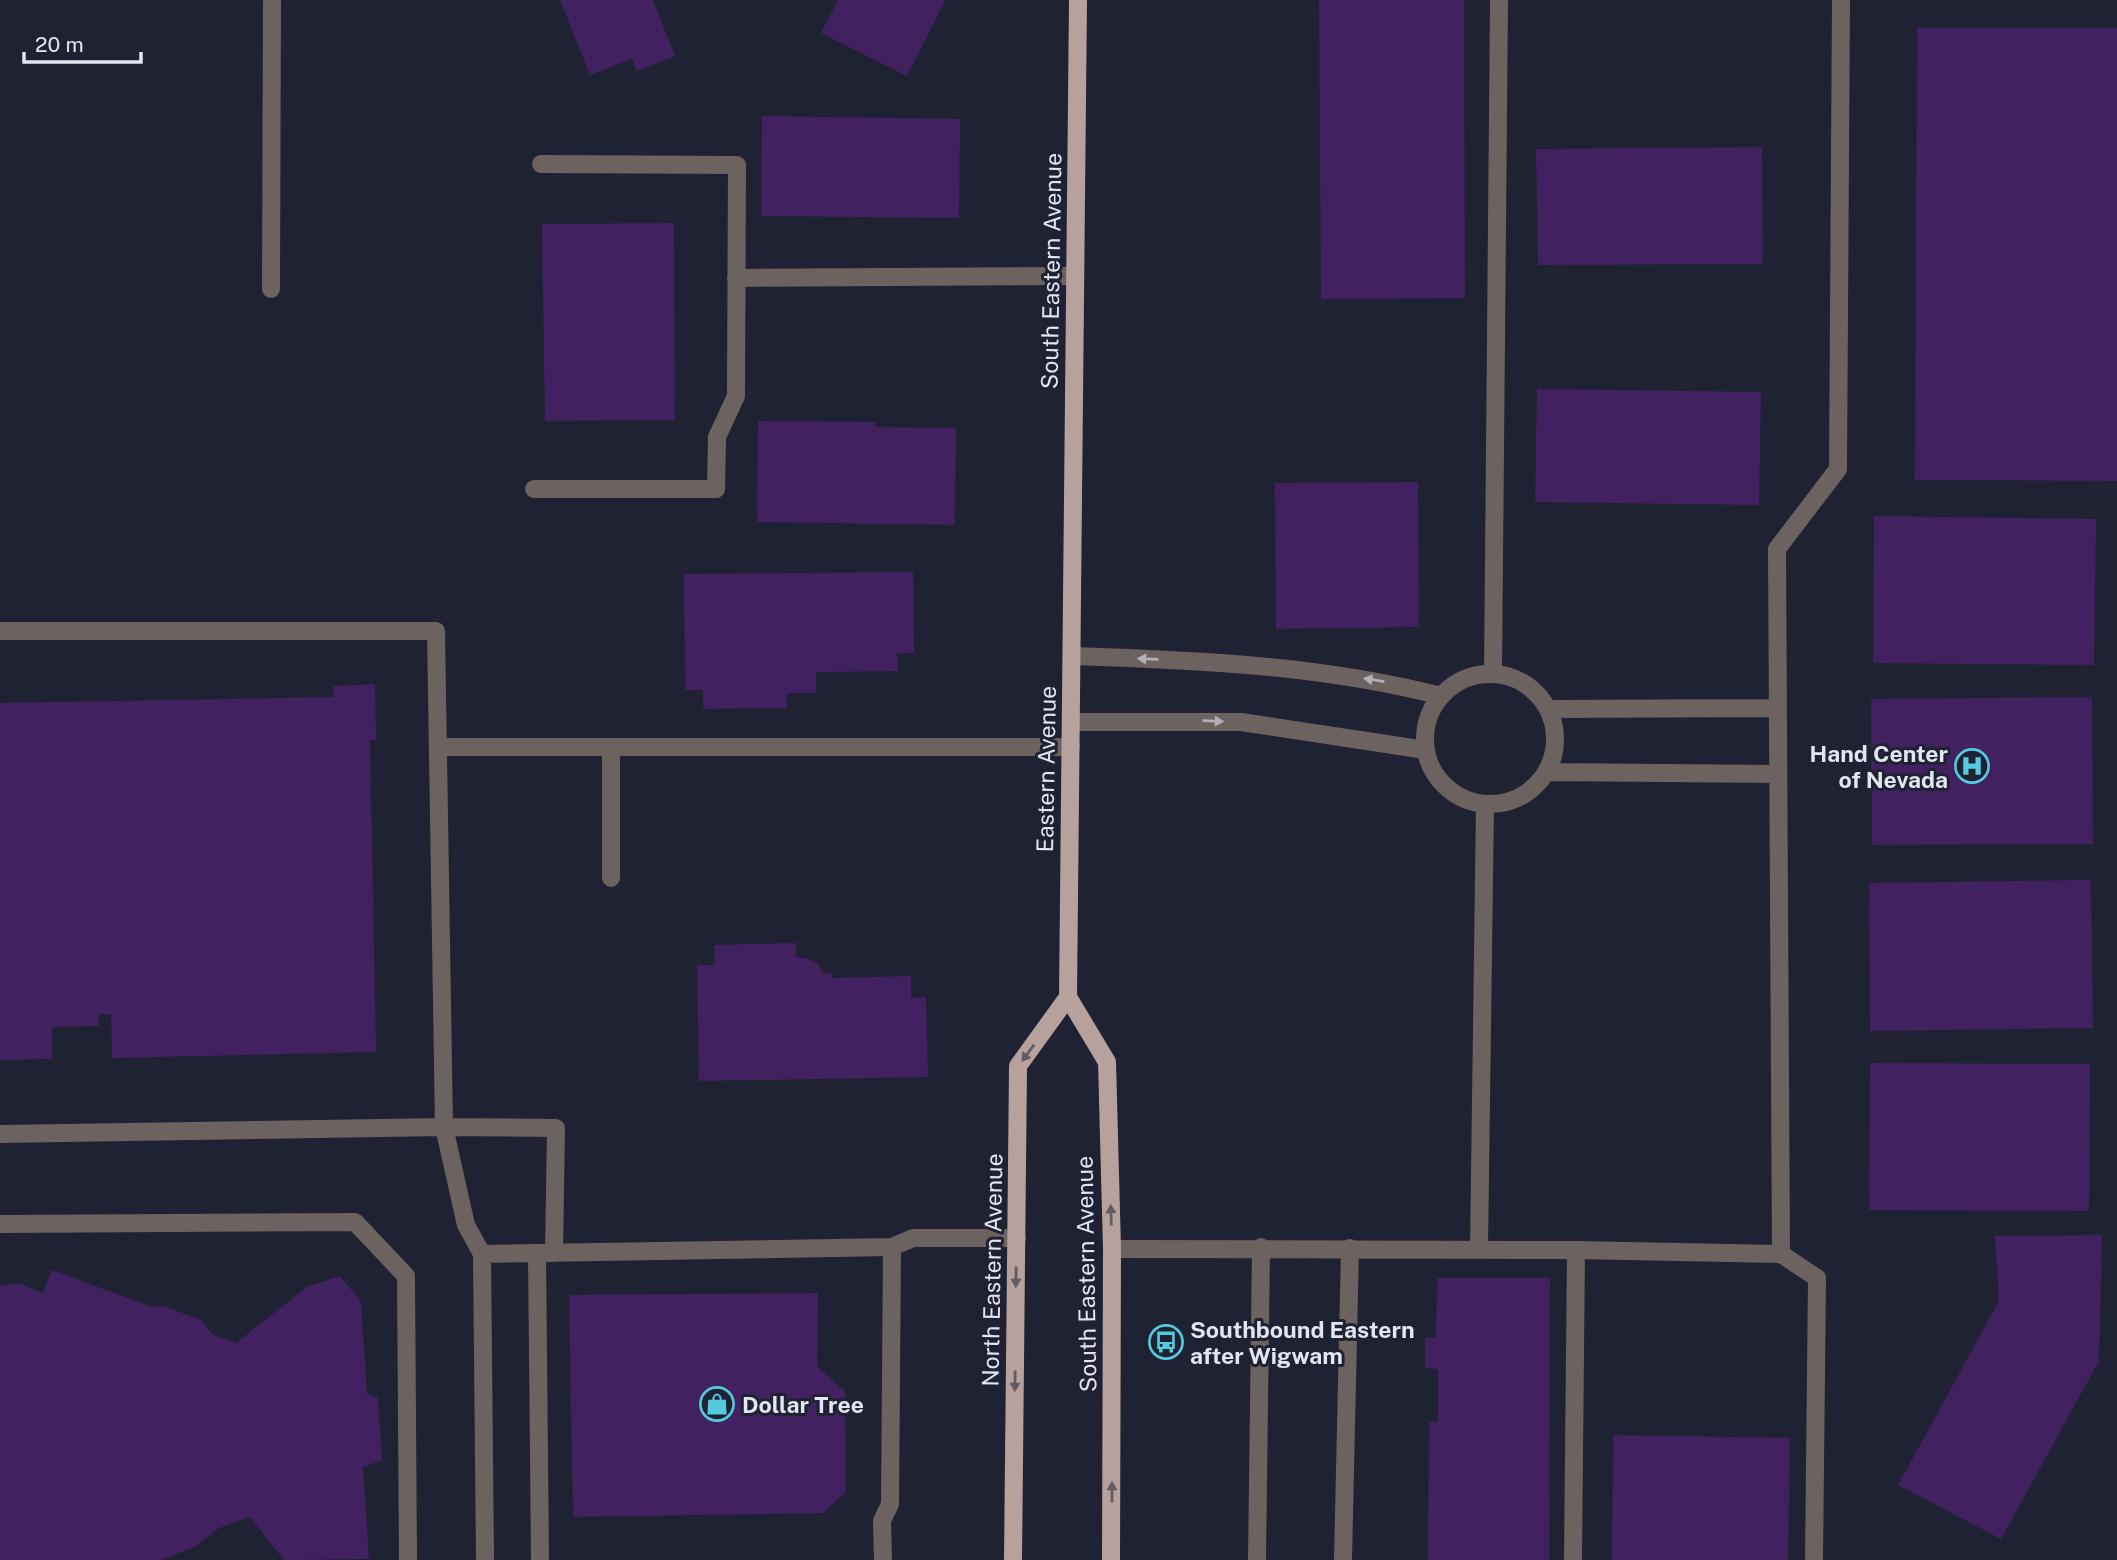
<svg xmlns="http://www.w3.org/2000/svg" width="2117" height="1560" font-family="'Public Sans',sans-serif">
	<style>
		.building { fill: #422161 }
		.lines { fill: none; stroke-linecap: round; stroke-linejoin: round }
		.service { stroke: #6c625f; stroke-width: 18 }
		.minor { stroke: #6c625f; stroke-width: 18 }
		.primary { stroke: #b6a19c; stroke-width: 18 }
		.oneway { fill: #b3b1b7 }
		.oneway2 { fill: #635b62 }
		.labels { text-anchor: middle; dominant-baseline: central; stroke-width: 6; stroke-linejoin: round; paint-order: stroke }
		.street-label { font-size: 23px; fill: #e3e6f1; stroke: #1f2232 }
		.poi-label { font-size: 23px; font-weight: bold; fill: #e3e6f1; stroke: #1f2232; text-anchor: start }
	</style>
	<rect width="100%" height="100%" fill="#1f2232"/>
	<path class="building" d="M560 0H653L675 56 637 71 632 59 590 75Z
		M838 0H943L945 1 907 76 821 33Z
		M1319 0H1464L1465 298 1321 299Z
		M1917 28H2117V481L1915 480Z
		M762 116 960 119 959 218 761 216Z
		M1762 147 1763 264 1538 265 1536 149Z
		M674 223 675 420 545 421 542 224Z
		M1537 389 1761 392 1759 505 1535 502Z
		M758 421 875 422V427L956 428 955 525 757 522Z
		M1418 482 1419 627 1276 629 1275 483Z
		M1874 516 2096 519 2094 665 1873 663Z
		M913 572 914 653H897L898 671 816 672V693H787V708L703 709V690H685L684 574Z
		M375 684 376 740H370L376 1052 112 1058 111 1014H99V1026L52 1027V1059L0 1060V703L333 697V686Z
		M2092 697 2093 844 1872 845 1871 699Z
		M2091 880 2093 1028 1870 1031 1869 883Z
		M796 943V957L810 959 819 965 823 974 832 972V978L911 976V998L926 997 928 1077 699 1081 697 965H715L714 945Z
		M1870 1063 2090 1064 2089 1211 1869 1210Z
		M2102 1235 2099 1361 2001 1539 1898 1485 1999 1301 1995 1236Z
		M52 1270 152 1307 164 1306 201 1320 212 1334 236 1343 307 1287 340 1276 361 1302 367 1394 378 1398 382 1460 363 1467 369 1559 284 1560 250 1517 219 1528 194 1547 161 1560H0V1285L20 1284 43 1293Z
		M1437 1278H1550L1549 1560H1428L1429 1422H1438V1369L1425 1368V1338H1436Z
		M818 1293 817 1366 845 1392 846 1492 823 1513 573 1517 569 1295Z
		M1613 1435 1790 1438 1788 1560H1612Z"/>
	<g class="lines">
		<path class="service" d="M736 278 1075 276
			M534 489H716L717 437 736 396 737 165 541 164
			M0 631H436L444 1127 556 1128 554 1253
			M1072 656C1196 660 1320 665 1441 696
			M1425 739a65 65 0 1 1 130 0a65 65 0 1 1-130 0Z
			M1493 674 1499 0
			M1549 709 1778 708
			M1071 722H1241L1426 750
			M438 747H1071
			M611 747V878
			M1546 772 1778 774
			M0 1134 444 1127 466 1225 482 1254
			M0 1224 355 1222 406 1276 408 1560
			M1112 1249 1576 1250
			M1479 1249 1485 804
			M537 1253 540 1560
			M485 1560 482 1254 892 1247 913 1238H1017
			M883 1560 882 1521 890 1504 892 1247
			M1257 1560 1261 1247
			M1343 1560 1350 1248
			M1573 1560 1576 1250 1781 1254
			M1814 1560 1817 1278 1781 1254 1777 549 1838 469 1841 0"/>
		<path class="minor" d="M271 289 272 0"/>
		<path class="primary" d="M1068 997 1078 0
			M1068 997 1107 1062 1112 1249 1111 1560
			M1013 1560 1018 1066 1068 997"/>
	</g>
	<defs><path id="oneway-solid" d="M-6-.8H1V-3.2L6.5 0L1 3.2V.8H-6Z" transform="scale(1.75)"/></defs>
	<g class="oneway">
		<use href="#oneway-solid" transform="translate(1148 659) rotate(-178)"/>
		<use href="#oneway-solid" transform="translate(1374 680) rotate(-171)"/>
		<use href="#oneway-solid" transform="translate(1213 721) rotate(2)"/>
	</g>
	<g class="oneway2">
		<use href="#oneway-solid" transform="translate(1028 1053) rotate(126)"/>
		<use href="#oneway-solid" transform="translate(1111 1215) rotate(-92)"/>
		<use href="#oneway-solid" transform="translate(1016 1277) rotate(91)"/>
		<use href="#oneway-solid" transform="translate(1015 1381) rotate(91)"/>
		<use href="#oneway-solid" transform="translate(1112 1492) rotate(-90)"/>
	</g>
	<defs>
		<g id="hospital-ring" transform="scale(1.75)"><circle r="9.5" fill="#1f2232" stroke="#55cade" stroke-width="1.5"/><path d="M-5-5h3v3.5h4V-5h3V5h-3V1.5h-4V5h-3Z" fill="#55cade"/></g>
		<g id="bus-ring" transform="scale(1.75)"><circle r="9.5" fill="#1f2232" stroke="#55cade" stroke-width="1.5"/><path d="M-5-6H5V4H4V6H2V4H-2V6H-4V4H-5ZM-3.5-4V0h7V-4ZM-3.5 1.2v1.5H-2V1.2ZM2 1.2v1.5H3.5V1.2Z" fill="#55cade"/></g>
		<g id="shop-ring" transform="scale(1.75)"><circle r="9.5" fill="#1f2232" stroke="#55cade" stroke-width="1.5"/><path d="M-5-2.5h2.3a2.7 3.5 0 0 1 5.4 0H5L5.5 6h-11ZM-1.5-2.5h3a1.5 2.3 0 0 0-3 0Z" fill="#55cade"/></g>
	</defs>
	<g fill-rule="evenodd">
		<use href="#hospital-ring" x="1972" y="766"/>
		<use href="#bus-ring" x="1166" y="1342"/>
		<use href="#shop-ring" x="717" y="1404"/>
	</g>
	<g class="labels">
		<g class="street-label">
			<text transform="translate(1051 271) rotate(-89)">South Eastern Avenue</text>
			<text transform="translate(1046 769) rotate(-89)">Eastern Avenue</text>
			<text transform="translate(992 1270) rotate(-89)">North Eastern Avenue</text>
			<text transform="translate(1086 1274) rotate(-91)">South Eastern Avenue</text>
		</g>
		<g class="poi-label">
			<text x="1948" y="753" text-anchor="end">Hand Center<tspan x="1948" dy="26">of Nevada</tspan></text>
			<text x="1190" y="1329">Southbound Eastern<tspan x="1190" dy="26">after Wigwam</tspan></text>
			<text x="742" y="1404">Dollar Tree</text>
		</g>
	</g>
	<path d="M24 52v10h117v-10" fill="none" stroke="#e3e6f1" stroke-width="3.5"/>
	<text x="35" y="52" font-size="21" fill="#e3e6f1" stroke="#1f2232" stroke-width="5" paint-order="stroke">20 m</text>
</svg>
